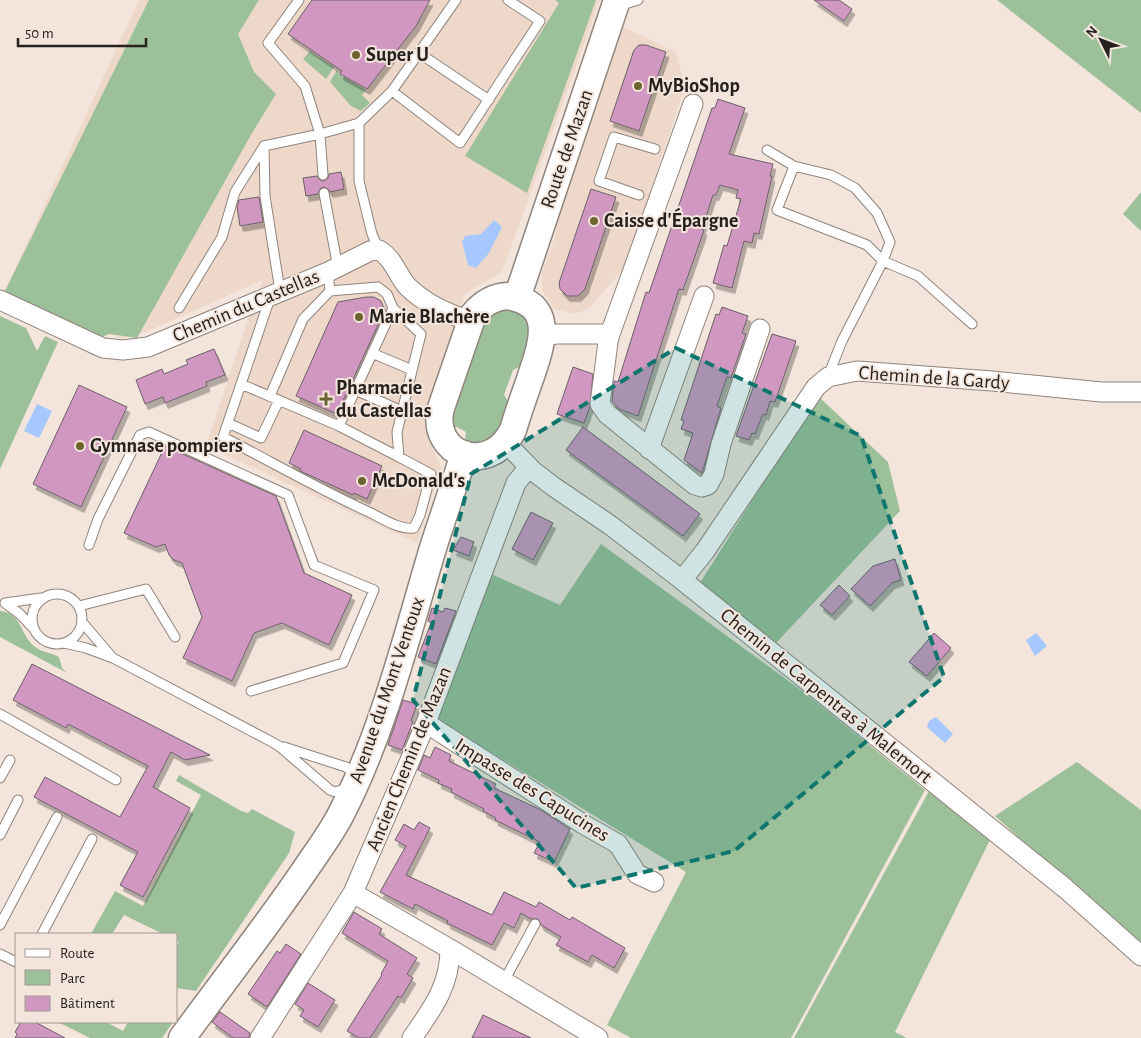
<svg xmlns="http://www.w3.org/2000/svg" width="1141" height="1038" font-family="'Alegreya Sans',sans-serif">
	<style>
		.built { fill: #edd8ca }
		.green { fill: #9cc09a }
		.water { fill: #a6c7ff }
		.building { fill: #d098c1; stroke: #6b5f67; filter: url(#shadow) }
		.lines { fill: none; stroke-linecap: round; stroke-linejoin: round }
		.service-casing { stroke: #90847b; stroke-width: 11 }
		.minor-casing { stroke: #90847b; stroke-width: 21 }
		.secondary-casing { stroke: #90847b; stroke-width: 29 }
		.service { stroke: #fff; stroke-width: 9 }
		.minor { stroke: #fff; stroke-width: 19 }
		.secondary { stroke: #fff; stroke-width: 26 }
		.marked { fill: #0f766e; fill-opacity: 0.2; stroke: #0f766e; stroke-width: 4; stroke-dasharray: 10 6; stroke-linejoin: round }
		.poi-dot { fill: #6c6330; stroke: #f3e5db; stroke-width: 2 }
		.labels { text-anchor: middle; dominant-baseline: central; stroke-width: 4; stroke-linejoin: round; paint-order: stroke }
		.poi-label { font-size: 20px; font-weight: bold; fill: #26211e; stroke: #f3e5db; text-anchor: start }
		.street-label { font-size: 20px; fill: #26211e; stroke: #f3e5db }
	</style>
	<defs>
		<filter id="shadow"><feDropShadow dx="3" dy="5.5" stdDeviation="0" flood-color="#0004"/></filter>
	</defs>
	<rect width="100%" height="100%" fill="#f3e5db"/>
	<path class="built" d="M139 0H600L502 272 464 294 426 414 430 441 441 468 417 543 206 446 249 316 263 280 146 332 122 338 93 328 6 288Z
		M621 26 676 52 685 87 625 267 589 308 575 314 555 309 542 291V273L556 233 557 218Z"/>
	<path class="green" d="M149 0H259L238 34 254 72 276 94 252 133 137 338 110 334 98 338 4 293Z
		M555 0H596L527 193 465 156 559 3Z
		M997 0H1141V113Z
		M310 51 334 67 326 79 303 59Z
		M337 70 339 74 366 90 362 95 370 103 361 111 351 106 330 82Z
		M1141 192V231L1123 214Z
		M509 309C542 316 528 343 522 366L513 370 504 395 509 403C502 426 494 452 465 441L466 432 457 427H454L453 417 483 323C491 314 497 311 509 309Z
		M0 316 26 328 37 351 45 336 58 342 0 469Z
		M818 396 888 462 900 511 775 644 700 583Z
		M601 544 805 693 925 790 791 1038H631L607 1025 686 872 435 718 489 573 560 605Z
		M0 611C21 612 20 634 34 646 42 653 51 652 59 657L62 668 67 673 0 637Z
		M1077 762 1141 810V948L995 816Z
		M179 775 241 811 248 813 252 809 295 832 289 853 196 991 176 988V947L179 942 176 941V934H163L124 915 112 934H91L115 891 143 906 201 795 176 781Z
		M929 791 991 838 895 1032 907 1038H794Z
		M58 1022H106L123 1031 128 1022H173L162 1038H90Z"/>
	<path class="water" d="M494 220 502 227 489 253 476 268 468 265 462 242 465 236 481 234Z
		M37 404 52 411 39 438 24 431Z
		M1036 633 1047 646 1035 656 1026 640Z
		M936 717 953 734 945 743 927 727 929 721Z"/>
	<path class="building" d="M312 0H430L416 26 367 89 340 74 342 71 288 34Z
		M814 0H839L852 9 844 21Z
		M639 45H646L666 52 639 131 610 121 634 50Z
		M718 99 745 108 729 154 773 164 770 176H772L759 234 754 233 752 243 744 241 732 288 713 283 724 245 727 246 741 199 736 198 738 190 720 185 716 195H713L702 229 704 230 701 239 683 290 679 289 638 416 619 409 612 401 614 381 618 382 646 292 649 293 712 108H715Z
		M341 172 344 189 330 192 328 189 323 187 320 189 318 194 306 196 303 178 317 176 320 180 324 181 328 178 329 174Z
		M591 189 616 197 585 289 578 296H567L560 289 559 283Z
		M259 197 263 222 240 226 237 207 239 200Z
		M366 297H374L381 301 383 306V314L337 414 296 396 338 302Z
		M722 307 748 316 742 333 746 334 731 378 727 377 717 406 721 408 702 473 684 460 693 433 681 429 684 421 681 420 716 314 719 315Z
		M772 334 796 341 775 402 770 401 766 415 763 414 755 434 752 433 749 440 736 436Z
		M214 349 225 375 206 382 207 386 165 403 163 397 145 404 136 380 162 369 164 374 188 364 186 360Z
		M573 367 593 374 590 407 584 423 557 414Z
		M79 385 127 407 81 507 33 484Z
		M583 427 700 514 683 536 566 450Z
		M304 430 382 466 367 499 354 493 353 495 327 483 300 471 301 469 289 463Z
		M165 446 276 496 304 573 352 595 329 645 282 623 254 633 232 681 183 658 202 617 182 563 174 560 169 555 165 544 156 547 124 533Z
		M531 512 553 523 533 560 512 549Z
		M461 537 474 542 469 556 453 550Z
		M895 559 901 580 892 583 870 606 851 589 873 566Z
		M839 585 850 596 832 615 820 605Z
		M432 608 443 612 445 608 456 611 436 664 418 657 431 623 428 621Z
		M934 633 951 648 927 676 909 662Z
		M32 664 210 755 185 760 171 752 153 787 190 808 143 897 120 885 138 852 34 797 45 777 120 817 148 766 68 724 66 728 13 700Z
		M403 700 417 704 411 721 413 722 402 750 388 745Z
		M435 747 451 755 449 761 496 784 494 788 541 810 570 829 554 862 534 853 540 842 495 820 496 818 483 811 484 809 451 792 452 789 438 783 439 780 418 770 424 755 430 758Z
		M419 822 430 828 406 875 492 915 504 892 536 907 539 902 570 920 572 917 625 948 614 968 592 955 588 962 556 945 561 937 541 925 538 919H531L521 913 514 928 504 923 492 945 447 923 448 921 415 904 413 909 380 892 406 846 395 840 404 824 414 830Z
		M354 912 382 929 379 934 417 958 407 974 413 978 401 998 398 996 370 1038H359L347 1031 382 975 381 974 388 961 342 933Z
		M286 944 301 954 267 1007 248 994 277 951 280 953Z
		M308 983 335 1000 318 1027 300 1016 304 1010 295 1004Z
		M220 1012 250 1033 249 1038H233L212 1022Z
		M483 1015 531 1038H472Z
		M21 1022H35L65 1038H15L17 1034 15 1032Z"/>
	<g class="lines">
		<g class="service-casing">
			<path id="service" d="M619 6 638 0
				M419 53 489 100
				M392 91 460 143 540 21 508 0
				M767 150 794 166
				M323 175 320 134 359 123
				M324 193 338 268
				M639 195 599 181 614 137 655 149
				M379 250 372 234 359 181V123L392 91 456 0
				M280 291 265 196 264 146 320 134 305 86 268 43 299 0
				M270 298 241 384 339 426 399 457 397 432 421 334 393 308 387 294 378 287 330 291 328 272
				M179 308 222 237 235 192 264 146
				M372 353 412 370
				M828 376 842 341 883 261 867 245 777 210 794 166 831 175 855 188 877 213 890 242 883 261 918 276 972 324
				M241 384 223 437C272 462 320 490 371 513 383 519 400 530 414 528L420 515 431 474 399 457
				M355 390 402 411
				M270 396 303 319 330 291
				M228 423 261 438 279 400
				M339 426 393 308
				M89 545 98 519 140 435 149 432 288 495 314 565 374 590 343 663 251 691
				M32 619a25 25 0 1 1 50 0a25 25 0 1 1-50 0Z
				M79 606 146 589 175 637
				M82 622 111 656
				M32 627 20 614 5 603 41 598
				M64 643 86 648 113 658 272 742 279 746 330 790C336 793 341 792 346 787
				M0 714 116 780
				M284 747 346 767 353 773 352 776
				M0 778 10 760
				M0 835 18 800
				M0 925 57 817
				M42 934 92 839
				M0 954 16 962
				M504 981 535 924"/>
		</g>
		<g class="minor-casing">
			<path id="minor" d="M693 104 610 334 608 342 600 404 607 414 695 485 702 487 708 485 714 474 721 444 760 329
				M0 300 103 348 123 350 148 347 328 272 370 251 379 250C393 258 397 274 407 286 425 304 447 314 471 321
				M543 337 556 334H610
				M506 443 533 471 554 487 610 525 682 580 1066 889 1141 956
				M649 449 704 296
				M682 580 705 551 816 387 828 377 857 371 992 381 1101 392H1141
				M426 723 583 824 618 844 637 874 654 882
				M353 893 450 949C450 986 432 1009 412 1038
				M450 949 598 1038
				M260 1038 353 893 426 723 516 483 529 467"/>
		</g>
		<g class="secondary-casing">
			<path id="secondary" d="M507 296C558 304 541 346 530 379 524 396 518 413 513 430 489 478 429 454 441 408L473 315C482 304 492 297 507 296Z
				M517 298 617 0
				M182 1038C223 982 266 927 305 870 317 852 330 835 340 816 384 731 406 638 433 548 443 516 454 486 464 454"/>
		</g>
		<use href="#service" class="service"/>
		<use href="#minor" class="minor"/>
		<use href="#secondary" class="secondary"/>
	</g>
	<path class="marked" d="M676 348 861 436 944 677 734 851 576 888 413 700 471 474Z"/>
	<g class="poi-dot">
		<circle cx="356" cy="55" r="5"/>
		<circle cx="638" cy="86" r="5"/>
		<circle cx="594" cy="221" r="5"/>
		<circle cx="359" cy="317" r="5"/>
		<path d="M323.5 391.5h5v5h5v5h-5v5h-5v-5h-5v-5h5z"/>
		<circle cx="80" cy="446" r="5"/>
		<circle cx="362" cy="481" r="5"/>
	</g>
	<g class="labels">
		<g class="poi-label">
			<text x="366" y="55">Super U</text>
			<text x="648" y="86">MyBioShop</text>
			<text x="604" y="221">Caisse d'Épargne</text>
			<text x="369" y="317">Marie Blachère</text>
			<text x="336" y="388">Pharmacie<tspan x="336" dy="23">du Castellas</tspan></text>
			<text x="90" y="446">Gymnase pompiers</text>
			<text x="372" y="481">McDonald's</text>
		</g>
		<g class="street-label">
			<text transform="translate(567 149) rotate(-71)">Route de Mazan</text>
			<text transform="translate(246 306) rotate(-23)">Chemin du Castellas</text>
			<text transform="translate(934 378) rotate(4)">Chemin de la Gardy</text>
			<text transform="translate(387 690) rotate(-71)">Avenue du Mont Ventoux</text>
			<text transform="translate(826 696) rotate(39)">Chemin de Carpentras à Malemort</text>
			<text transform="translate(409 759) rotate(-68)">Ancien Chemin de Mazan</text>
			<text transform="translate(532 790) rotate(32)">Impasse des Capucines</text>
		</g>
	</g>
	<rect x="15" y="933" width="162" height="90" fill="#f3e5db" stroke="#a1978f"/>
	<rect x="25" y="949" width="25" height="8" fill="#ffffff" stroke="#a1978f"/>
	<text x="60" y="958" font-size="15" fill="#26211e">Route</text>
	<rect x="25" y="970" width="25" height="15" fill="#9cc09a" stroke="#a1978f"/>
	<text x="60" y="983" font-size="15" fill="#26211e">Parc</text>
	<rect x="25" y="996" width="25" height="15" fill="#d098c1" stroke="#a1978f"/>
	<text x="60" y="1008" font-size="15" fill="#26211e">Bâtiment</text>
	<g transform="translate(1101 40) rotate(312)" stroke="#f3e5db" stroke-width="4" paint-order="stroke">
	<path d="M0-4L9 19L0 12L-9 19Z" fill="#26211e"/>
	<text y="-8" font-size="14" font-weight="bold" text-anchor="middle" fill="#26211e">N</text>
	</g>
	<path d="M18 38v8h128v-8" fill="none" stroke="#26211e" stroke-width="2.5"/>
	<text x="25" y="38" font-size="15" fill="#26211e" stroke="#f3e5db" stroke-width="4" paint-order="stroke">50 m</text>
</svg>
